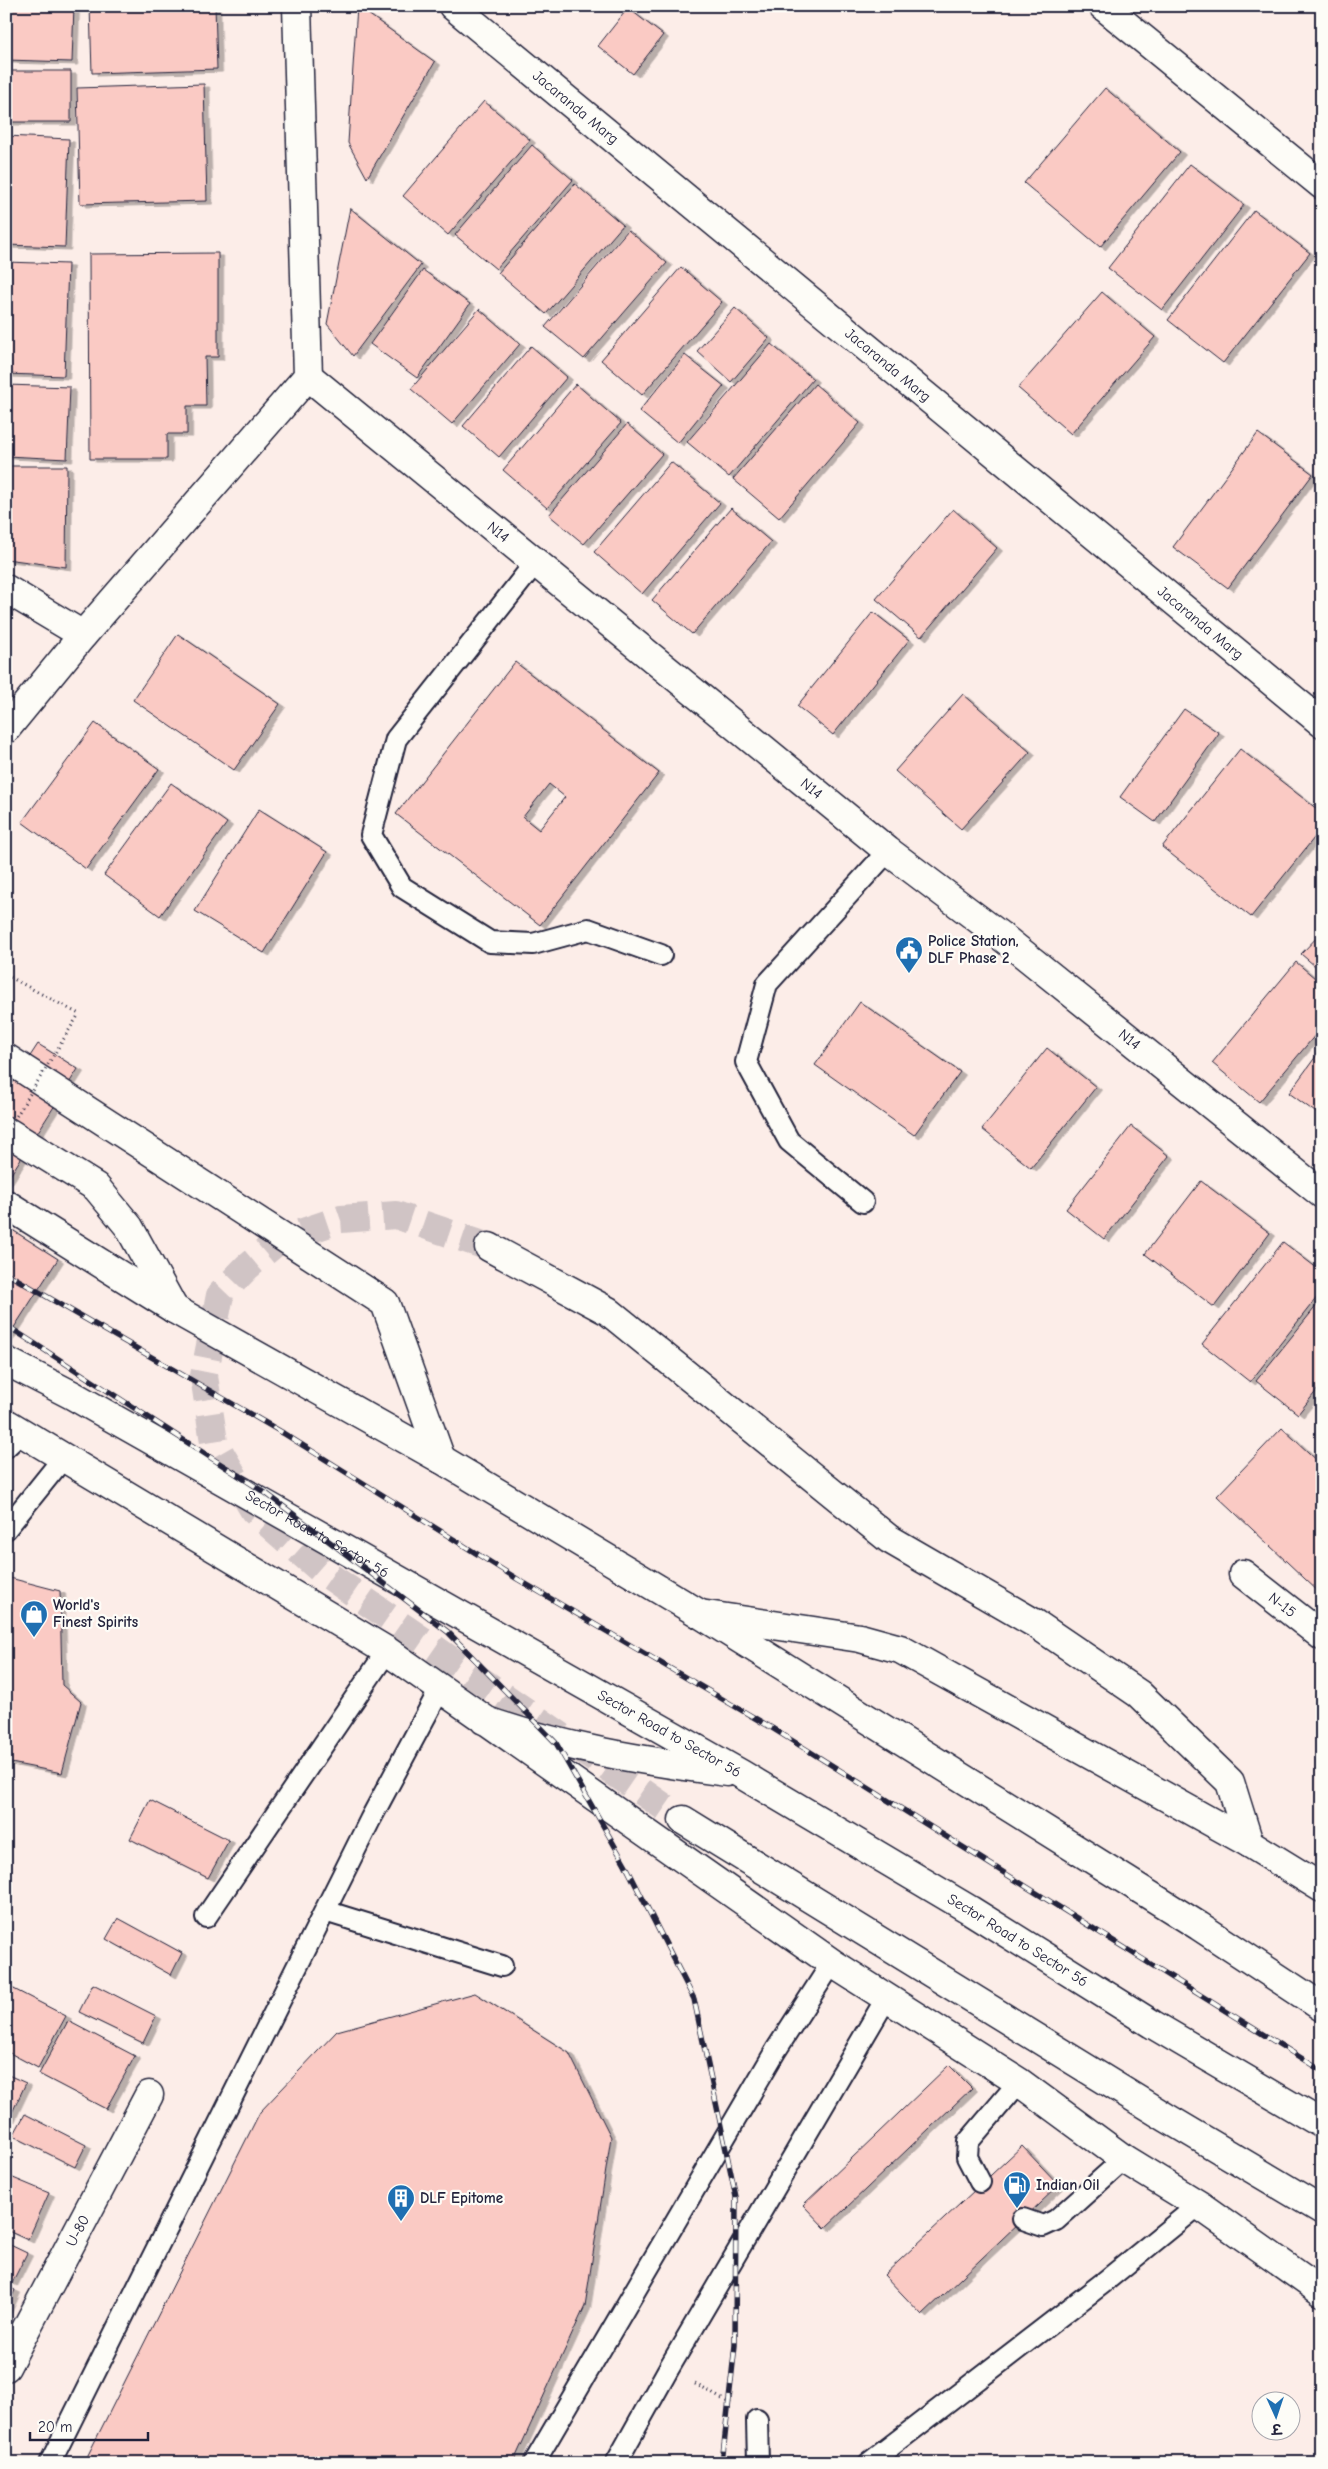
<svg xmlns="http://www.w3.org/2000/svg" width="1328" height="2469" font-family="'Comic Neue','Playpen Sans Deva',sans-serif">
	<style>
		.building { fill: #facac4; stroke: #22223b; fill-rule: evenodd; filter: url(#shadow) }
		.lines { fill: none; stroke-linecap: round; stroke-linejoin: round }
		.tertiary-tunnel { stroke: #d0c4c5; stroke-width: 28; stroke-dasharray: 28 14; stroke-linecap: butt }
		.service-casing { stroke: #22223b; stroke-width: 24 }
		.minor-casing { stroke: #22223b; stroke-width: 31 }
		.tertiary-casing { stroke: #22223b; stroke-width: 31 }
		.secondary-casing { stroke: #22223b; stroke-width: 31 }
		.primary-casing { stroke: #22223b; stroke-width: 31 }
		.path { stroke: #22223b; stroke-width: 3; stroke-dasharray: 1 4; stroke-linecap: butt }
		.service { stroke: #fdfcf7; stroke-width: 20 }
		.minor { stroke: #fdfcf7; stroke-width: 28 }
		.tertiary { stroke: #fdfcf7; stroke-width: 28 }
		.secondary { stroke: #fdfcf7; stroke-width: 28 }
		.primary { stroke: #fdfcf7; stroke-width: 28 }
		.rail-casing { stroke: #22223b; stroke-width: 5.5 }
		.rail { stroke: #fdfcf7; stroke-width: 4; stroke-dasharray: 11; stroke-linecap: butt }
		.path-bridge { stroke: #22223b; stroke-width: 3; stroke-dasharray: 1 4; stroke-linecap: butt }
		.labels { text-anchor: middle; dominant-baseline: central; stroke-width: 4.5; stroke-linejoin: round; paint-order: stroke }
		.street-label { font-size: 15px; fill: #22223b; stroke: #fdfcf7 }
		.poi-label { font-size: 15px; font-weight: bold; fill: #22223b; stroke: #fdfcf7; text-anchor: start }
	</style>
	<defs>
		<filter id="shadow"><feDropShadow dx="5.5" dy="3" stdDeviation="0" flood-color="#0004"/></filter>
	</defs>
	<rect width="100%" height="100%" fill="#fcede8"/>
	<filter id="ink" filterUnits="userSpaceOnUse"><feTurbulence type="fractalNoise" baseFrequency=".02" numOctaves="2"/><feDisplacementMap in="SourceGraphic" scale="10" xChannelSelector="R" yChannelSelector="G"/><feConvolveMatrix kernelMatrix="1 2 1 2 8 2 1 2 1" color-interpolation-filters="sRGB"/></filter>
	<g filter="url(#ink)">
		<path class="building" d="M6 6H74L72 62 6 60Z
			M90 6H215L217 69 92 73Z
			M357 6 435 62 367 178 348 143Z
			M628 8 663 35 633 74 598 46Z
			M6 71H71V122H6Z
			M204 84 207 201 80 204 77 88Z
			M1105 88 1180 152 1100 247 1024 183Z
			M484 101 530 140 448 235 403 196Z
			M6 136 69 139 65 247 6 245Z
			M532 145 573 180 496 269 455 235Z
			M1190 164 1244 205 1162 310 1108 268Z
			M575 184 623 225 546 314 498 273Z
			M350 208 421 265 353 356 327 324Z
			M1254 210 1310 253 1223 363 1168 320Z
			M628 230 667 263 584 359 545 327Z
			M218 253V357H205L206 406H187V434H167V459H90L89 254Z
			M6 262 68 264 64 376 6 374Z
			M681 267 722 302 642 395 601 360Z
			M423 270 470 304 417 378 370 344Z
			M1102 292 1155 337 1071 434 1018 388Z
			M735 308 769 338 731 382 697 351Z
			M479 309 520 344 452 424 411 389Z
			M771 344 813 379 729 477 687 442Z
			M531 346 567 377 499 457 463 426Z
			M685 355 724 386 678 443 639 411Z
			M576 384 621 423 547 508 503 470Z
			M815 384 860 423 779 518 733 479Z
			M6 385 70 387 67 459 6 456Z
			M627 424 662 454 584 544 549 515Z
			M1258 433 1313 474 1228 588 1173 547Z
			M671 462 720 503 642 594 594 552Z
			M6 466H67L66 567 6 559Z
			M731 508 771 542 692 634 652 600Z
			M953 509 997 548 921 637 876 599Z
			M873 612 909 640 833 735 797 706Z
			M178 634 280 704 234 770 133 700Z
			M515 662 659 773 540 925 396 814ZM549 784 565 797 539 830 523 817Z
			M963 694 1030 752 961 829 895 771Z
			M1184 709 1219 733 1155 822 1120 797Z
			M95 723 159 769 86 869 22 822Z
			M1240 749 1322 813V828L1251 917 1162 847Z
			M171 783 227 823 160 916 104 875Z
			M259 809 327 852 264 953 195 911Z
			M1322 932V972L1301 954Z
			M1296 962 1322 984V1027L1259 1102 1212 1063Z
			M860 1002 960 1072 914 1135 815 1065Z
			M38 1044 78 1069 6 1182V1093Z
			M1047 1048 1096 1087 1031 1168 982 1129Z
			M1322 1048V1117L1289 1093Z
			M1131 1126 1169 1156 1104 1239 1066 1209Z
			M1201 1181 1270 1233 1214 1307 1145 1254Z
			M6 1226 58 1259 6 1340Z
			M1283 1242 1322 1272V1291L1250 1382 1202 1344Z
			M1322 1299V1384L1298 1414 1256 1381Z
			M1322 1398V1410L1316 1406Z
			M1282 1428 1322 1465V1595L1217 1496Z
			M6 1577 60 1591 62 1685 81 1702 62 1773 6 1762Z
			M150 1800 229 1840 208 1878 130 1839Z
			M118 1918 182 1953 171 1975 106 1939Z
			M93 1984 156 2016 143 2043 79 2012Z
			M6 1985 66 2016 38 2068 6 2051Z
			M475 1993 569 2053 611 2137 585 2306 513 2463H84L260 2112 337 2031Z
			M68 2021 135 2056 106 2109 39 2074Z
			M949 2065 972 2088 825 2228 803 2205Z
			M6 2074 26 2083 9 2119 6 2118Z
			M25 2114 86 2145 75 2167 13 2136Z
			M1022 2146 1059 2185 922 2315 884 2275Z
			M6 2175 49 2193 28 2240 6 2230Z
			M6 2243 27 2253 12 2283 6 2280Z
			M6 2286 15 2290 6 2310Z"/>
		<g class="lines">
			<path class="tertiary-tunnel" d="M489 1247 396 1215 341 1219 279 1240 247 1267 220 1295 204 1376 214 1442 254 1511 322 1571 683 1820"/>
			<g class="service-casing">
				<path id="service" d="M535 563 396 739 371 835 402 887 490 942 533 944 588 929 661 955
					M863 1202 789 1141 746 1062 767 984 888 851
					M6 1447 22 1432
					M6 1529 64 1457
					M325 1911 502 1966
					M206 1917 387 1651
					M980 2182 967 2157 968 2142 1019 2082
					M1023 2219 1043 2226 1056 2220 1124 2159
					M757 2420 758 2463
					M50 2463 370 1820 440 1689
					M534 2463 776 2050 832 1963
					M616 2463 669 2368 887 1997
					M869 2463 1103 2283 1199 2205"/>
			</g>
			<g class="minor-casing">
				<g id="minor">
					<path d="M1103 6 1322 185"/>
					<path id="s1" d="M308 376 888 851 1006 940 1322 1194"/>
					<path d="M6 589 83 635 308 376 297 6"/>
					<path d="M6 729 83 635"/>
					<path id="s2" d="M1243 1574 1322 1636"/>
					<path id="s3" d="M6 2367 149 2095"/>
				</g>
			</g>
			<g class="tertiary-casing">
				<g id="tertiary">
					<path id="s4" d="M453 6 1322 723"/>
					<path d="M6 1131 96 1187 129 1227 174 1309"/>
					<path d="M489 1247 608 1311 889 1539 1036 1624 1139 1694 1230 1782 1249 1843"/>
					<path d="M6 1423 387 1651 832 1963 1019 2082 1124 2159 1199 2205 1322 2292"/>
					<path d="M700 1614 860 1638 900 1649 1249 1843 1322 1888"/>
					<path d="M683 1820 1167 2118 1322 2210"/>
				</g>
			</g>
			<g class="secondary-casing">
				<g id="secondary">
					<path d="M6 1204 174 1309 441 1459 700 1614 1199 1926 1322 2007"/>
					<path id="s5" d="M6 1361 72 1395 741 1774 970 1910 1152 2024 1322 2124"/>
					<path d="M484 1720C563 1748 644 1761 727 1772"/>
				</g>
			</g>
			<g class="primary-casing">
				<path id="primary" d="M6 1058 385 1303 441 1459"/>
			</g>
			<path class="path" d="M6 975 79 1014
				M695 2384 731 2404"/>
			<use href="#service" class="service"/>
			<use href="#minor" class="minor"/>
			<use href="#tertiary" class="tertiary"/>
			<use href="#secondary" class="secondary"/>
			<use href="#primary" class="primary"/>
			<g class="rail-casing">
				<path id="rail" d="M6 1273 283 1433 519 1580 772 1728 1322 2071
					M6 1325 267 1494 448 1632 556 1743 625 1864 694 1999 736 2197 735 2345 722 2463"/>
			</g>
			<use href="#rail" class="rail"/>
			<path class="path-bridge" d="M6 1133 79 1014"/>
		</g>
	</g>
	<defs>
		<g id="civic-pin" transform="scale(1.4375)"><path d="M0 17L-7.5 6A9.5 9.5 0 1 1 7.5 6Z" fill="#1f6fb2" stroke="#fdfcf7"/><path d="M-.6-6.5H3V-4.5H.6V-3L4-1V1h2V6H-6V1h2V-1L-.6-3ZM-1.2 2.5V6h2.4V2.5Z" fill="#fff"/></g>
		<g id="shop-pin" transform="scale(1.4375)"><path d="M0 17L-7.5 6A9.5 9.5 0 1 1 7.5 6Z" fill="#1f6fb2" stroke="#fdfcf7"/><path d="M-5-2.5h2.3a2.7 3.5 0 0 1 5.4 0H5L5.5 6h-11ZM-1.5-2.5h3a1.5 2.3 0 0 0-3 0Z" fill="#fff"/></g>
		<g id="fuel-pin" transform="scale(1.4375)"><path d="M0 17L-7.5 6A9.5 9.5 0 1 1 7.5 6Z" fill="#1f6fb2" stroke="#fdfcf7"/><path d="M-5.5-6h7V0h2V4h1.3V-2.5L3-4.5l.8-.8L6-3V5H2.5V1h-1V6h-7ZM-4.2-4.7v3.2H.2V-4.7Z" fill="#fff"/></g>
		<g id="building-pin" transform="scale(1.4375)"><path d="M0 17L-7.5 6A9.5 9.5 0 1 1 7.5 6Z" fill="#1f6fb2" stroke="#fdfcf7"/><path d="M-4-6H4V6H1V3H-1V6H-4ZM-2.5-4.3h1.7v1.8h-1.7ZM.8-4.3h1.7v1.8H.8ZM-2.5-1h1.7V.8h-1.7ZM.8-1h1.7V.8H.8Z" fill="#fff"/></g>
	</defs>
	<g fill-rule="evenodd">
		<use href="#civic-pin" x="909" y="950"/>
		<use href="#shop-pin" x="34" y="1614"/>
		<use href="#fuel-pin" x="1017" y="2185"/>
		<use href="#building-pin" x="401" y="2198"/>
	</g>
	<g class="labels">
		<g class="street-label">
			<text stroke="none"><textPath href="#s4" startOffset="159">Jacaranda Marg</textPath></text>
			<text stroke="none"><textPath href="#s4" startOffset="564">Jacaranda Marg</textPath></text>
			<text stroke="none"><textPath href="#s1" startOffset="246">N14</textPath></text>
			<text stroke="none"><textPath href="#s4" startOffset="969">Jacaranda Marg</textPath></text>
			<text stroke="none"><textPath href="#s1" startOffset="651">N14</textPath></text>
			<text stroke="none"><textPath href="#s1" startOffset="1056">N14</textPath></text>
			<text stroke="none"><textPath href="#s5" startOffset="356">Sector Road to Sector 56</textPath></text>
			<text stroke="none"><textPath href="#s2" startOffset="50">N-15</textPath></text>
			<text stroke="none"><textPath href="#s5" startOffset="761">Sector Road to Sector 56</textPath></text>
			<text stroke="none"><textPath href="#s5" startOffset="1166">Sector Road to Sector 56</textPath></text>
			<text stroke="none"><textPath href="#s3" startOffset="154">U-80</textPath></text>
		</g>
		<g class="poi-label">
			<text x="928" y="941">Police Station,<tspan x="928" dy="17">DLF Phase 2</tspan></text>
			<text x="53" y="1605">World's<tspan x="53" dy="17">Finest Spirits</tspan></text>
			<text x="1036" y="2185">Indian Oil</text>
			<text x="420" y="2198">DLF Epitome</text>
		</g>
	</g>
	<rect width="1328" height="2469" fill="none" stroke="#fdfcf7" stroke-width="25"/>
	<rect x="12" y="12" width="1303" height="2444" fill="none" stroke="#22223b" stroke-width="2" filter="url(#ink)"/>
	<g transform="translate(1276 2416) rotate(177)"><circle r="24" fill="#fdfcf7" stroke="#a5a5ac"/>
	<path d="M0-4L9 19L0 12L-9 19Z" fill="#1f6fb2"/>
	<text y="-8" font-size="14" font-weight="bold" text-anchor="middle" fill="#22223b">उ</text>
	</g>
	<path d="M30 2432v8h118v-8" fill="none" stroke="#22223b" stroke-width="2.5"/>
	<text x="38" y="2432" font-size="15" fill="#22223b" stroke="#fdfcf7" stroke-width="4" paint-order="stroke">20 m</text>
</svg>
